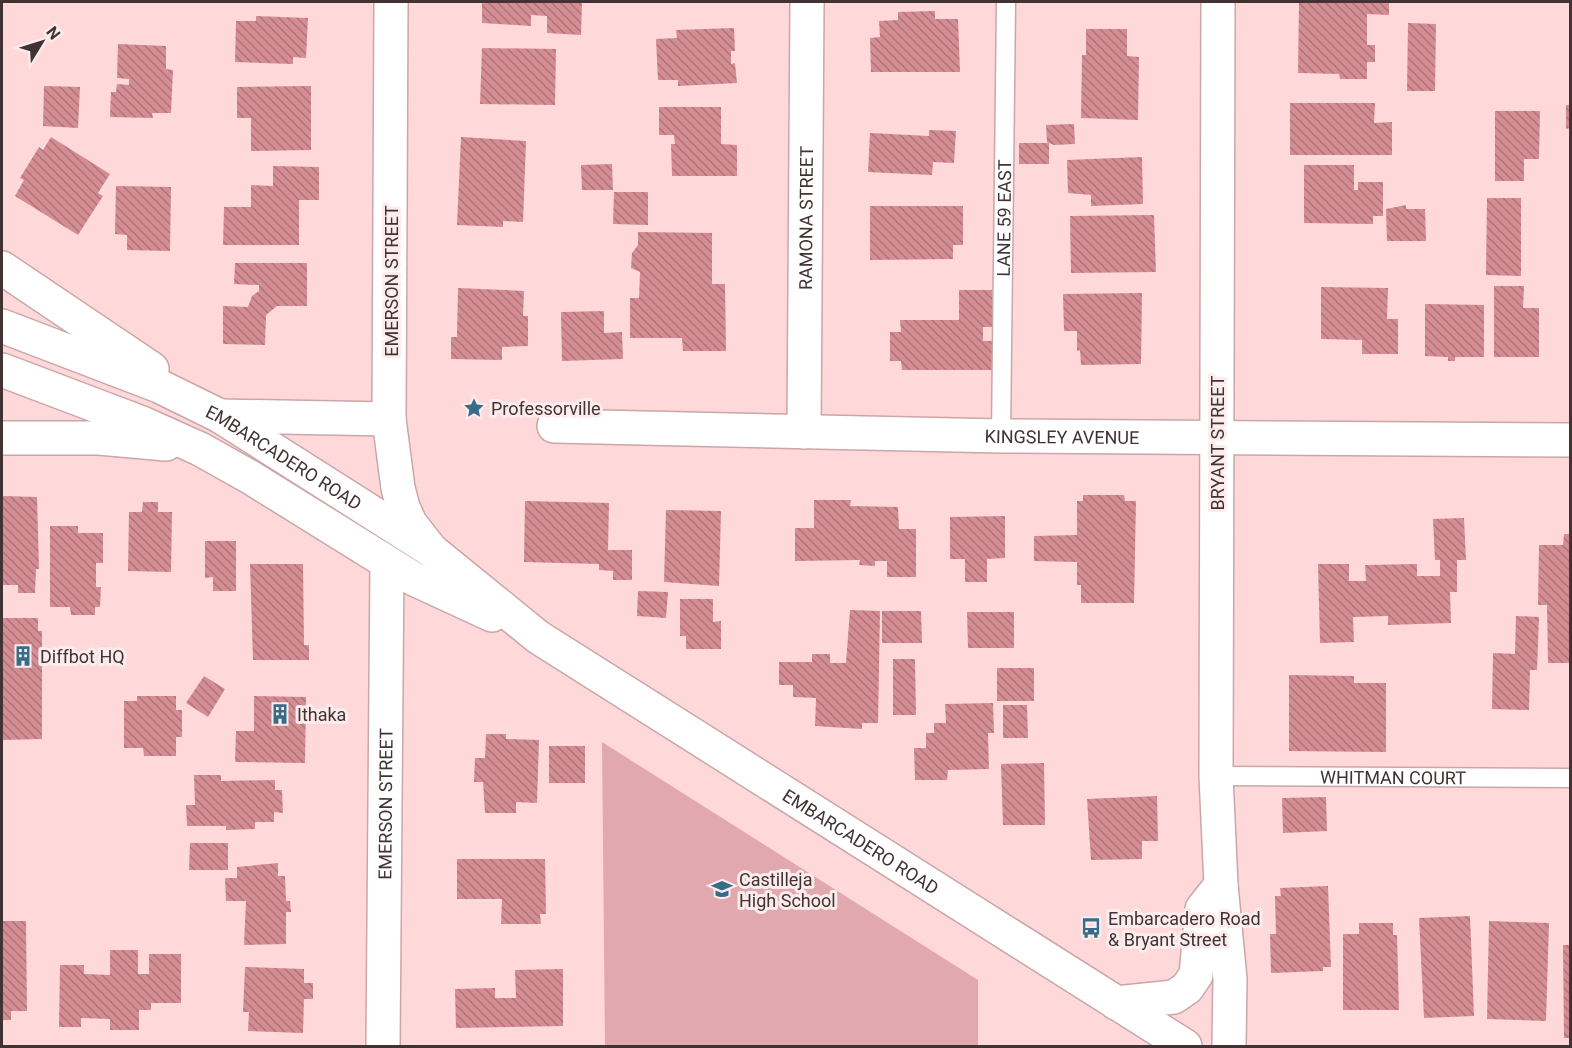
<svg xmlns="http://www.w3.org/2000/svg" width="1572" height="1048" font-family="Roboto,sans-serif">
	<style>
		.grass { fill: #e1a9ad }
		.building { fill: url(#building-back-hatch) }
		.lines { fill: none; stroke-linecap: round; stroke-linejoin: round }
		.service-casing { stroke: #cba6a8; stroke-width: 21 }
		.minor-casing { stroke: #cba6a8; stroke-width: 36 }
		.primary-casing { stroke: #cba6a8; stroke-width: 36 }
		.service { stroke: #fff; stroke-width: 18 }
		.minor { stroke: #fff; stroke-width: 33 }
		.primary { stroke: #fff; stroke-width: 33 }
		.labels { text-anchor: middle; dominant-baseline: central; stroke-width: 6; stroke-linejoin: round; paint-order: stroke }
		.street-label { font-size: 18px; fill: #413233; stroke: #fceced }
		.poi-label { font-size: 18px; fill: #413233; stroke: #fceced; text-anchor: start }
	</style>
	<defs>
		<pattern id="building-back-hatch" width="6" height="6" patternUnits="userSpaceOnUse" patternTransform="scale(1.5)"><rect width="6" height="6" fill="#d48d93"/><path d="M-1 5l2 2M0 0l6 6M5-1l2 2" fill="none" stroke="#ae7479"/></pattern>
	</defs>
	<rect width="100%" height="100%" fill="#ffd8da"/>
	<path class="grass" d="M602 742 978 980V1046H605Z"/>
	<path class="building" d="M482 2H582L581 35 547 33V16L531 15V26L482 23Z
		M1299 2H1389V15L1367 14V45H1375V62H1367V79H1340L1339 74 1298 73Z
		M935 11V19H958L960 72H871L870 38 880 37 879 21 898 20V12Z
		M256 16 308 18 306 58 293 57V64L235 62 236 21H256Z
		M1408 23 1436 24 1435 91H1407Z
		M734 28 735 51H731V64L735 63 737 83 678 86V80H658L656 39 677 38 676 30Z
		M1086 29H1127V56L1139 57 1138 120 1081 118 1082 55H1086Z
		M118 44 166 46V69L173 70 171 113H152L153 118 110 117 111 92H116L117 84 129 85V79L117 78Z
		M482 48 556 49 555 105 480 104Z
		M44 86 80 87 78 128 43 126Z
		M311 86V150L251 151V118H237V87Z
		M1290 103H1375L1374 123 1392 122V155H1290Z
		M1566 105H1570V128L1566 129Z
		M659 107H721V144L737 145V176H672L671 144H675L674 135H659Z
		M1495 111H1540L1539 159H1524V181H1495Z
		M1074 124 1075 144 1054 145 1047 142 1046 125Z
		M929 130 956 131 954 163 933 162 932 175 868 172 870 133 929 136Z
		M51 137 110 174 98 193 103 196 78 235 15 196 24 180 20 178 39 147 43 150Z
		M461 137 526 141 523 222 503 221V227L457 225Z
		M1019 143H1049V164H1019Z
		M1142 157 1143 204 1091 206V195L1068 193 1067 160Z
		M612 164 613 190H582L581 165Z
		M1304 165H1354V190H1358V182H1383V216H1373V224L1304 223Z
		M273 166 319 167V200H299V245H223L224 207H251V185L273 186Z
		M116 186 171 187 170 251 127 250V235L115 234Z
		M614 192H648V225L613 224Z
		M1487 198H1521V276L1486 275Z
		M1406 205V209H1425L1426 241H1387L1386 209Z
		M870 206H963V245H953V259L870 260Z
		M1154 215 1156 272 1071 273 1070 216Z
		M638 232 712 233V284H725L726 351H683L682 338H630V298H639L640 272 631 268 632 253 638 245Z
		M235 263H307V306H277L266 315 265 345 223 344V306L248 307 252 296 259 291V285L234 284Z
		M1494 286H1524L1523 308H1539V357H1494Z
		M1321 287 1388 288 1387 319H1398V354H1362V340L1321 339Z
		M458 288 524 291 523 316H528V346L502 347V360L451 359V337H457Z
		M959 290H992L993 327H983V341H993L994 370H902L901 361H890V332H901L900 320H959Z
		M1142 293 1141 364 1081 365 1080 350 1077 351V331H1064L1063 294Z
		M1425 304 1484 305V357H1455V361H1448V357L1425 356Z
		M604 311V333L622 332 623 359 562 361 561 312Z
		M1083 495H1124L1125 501H1136L1134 603H1081V585H1077V562L1034 561V536L1077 535V501H1083Z
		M2 496 37 497 39 569H36L35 593H18V585H2Z
		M814 500H851L850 506 898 507 899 529H916V577H887V561H875V566L859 565 860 560 795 561V528H814Z
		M525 501 609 503 608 550H632V580H613V571L599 570V564L524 562Z
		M143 502H158V512H172L171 572 128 571 129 512H142Z
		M666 510 721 511 719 586 664 582Z
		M1005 516V558L987 559V582H965V559H950V517Z
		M1464 518 1466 560H1457V592H1450L1451 623 1388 625V616L1353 617 1354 642 1320 643 1318 564H1349V581H1366L1365 565 1417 564V576H1440V560H1435L1433 519Z
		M50 526H78V533H103V563H96V587H101L100 607H95V615H71L70 607H50Z
		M1564 534H1570V663H1548L1547 605H1538L1539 545H1563Z
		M205 541H236V591H213V577L205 578Z
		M250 564H303L304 645H309V660H253Z
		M638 591 668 592 666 618 637 616Z
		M680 599H713V622L721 621V649H686V636H680Z
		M850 610 880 611 878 723H862V729L815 726 816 698 793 697V685H779V662H812V654H830V663H846Z
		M882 611H921L922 643H882Z
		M967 612H1014V648H968Z
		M1516 616 1539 617 1537 670H1530L1529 710 1492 709 1493 653 1515 654Z
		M3 618H38V631H42V739L2 740Z
		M893 659H915L916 715H893Z
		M997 668H1034V701H997Z
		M1289 675 1354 676V683H1386V752L1289 751Z
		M204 676 225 689 208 717 186 703Z
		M137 696H176V710H182V737H176V756H144L143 748H124V701H137Z
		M254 696 306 697 305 763 235 762 236 731H254Z
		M993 703 994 733H988L989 769 948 770 947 780H915L914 748H926V733H934V723H946L945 704Z
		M1003 705H1027L1028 738H1003Z
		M486 734H506V739L539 740 537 803 516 802V813H485L483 782H474L475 758H485Z
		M549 746H585V783H549Z
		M1044 763 1045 825H1003L1001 764Z
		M194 775H221V781L275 780V790H282L283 813 274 812V822H255V829L226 830V826H187L186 805H195Z
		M1157 796 1158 841H1142V859L1091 860 1087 799Z
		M1326 797 1327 831 1283 833 1282 798Z
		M190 843H228V870H189Z
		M457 859H545L546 914H540L541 924H501L502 899H457Z
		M278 863V876H285L286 901H290L291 912H286V944L244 945 246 901H226L225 878H237V867Z
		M1328 886 1331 967H1323V971L1271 973 1270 934H1276L1275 896H1281L1280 888Z
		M1470 916 1474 1016 1424 1018 1419 918Z
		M2 921H26L27 1011H11V1020H2Z
		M1489 921 1549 923 1546 1021 1487 1019Z
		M1359 923H1393V935H1397L1399 1010H1343V934H1359Z
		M1563 945H1570V1038H1564Z
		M110 950H138V974H149V954H181V1003H151V1010H139V1030H110V1019L81 1018V1027H59L60 965H84V974L110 975Z
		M245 967 304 969V983H313V999H304L303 1033 248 1031 249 1012H243Z
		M563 969V1026L456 1028 455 989 495 988V998H516L515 970Z"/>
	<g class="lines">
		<g class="service-casing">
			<g id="service">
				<path id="s1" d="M1001 436 1006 2"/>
				<path id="s2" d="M1216 776 1570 778"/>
			</g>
		</g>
		<g class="minor-casing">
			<g id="minor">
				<path d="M391 2 389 419 398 488 403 507 410 523 431 550"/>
				<path d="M1218 2 1216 776 1221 885 1230 979 1229 1046"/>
				<path d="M220 416 389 419"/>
				<path id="s3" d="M554 426 1001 436 1570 440"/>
				<path id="s4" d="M804 432 807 2"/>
				<path d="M1116 1003 1174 997 1187 988 1196 975 1202 909 1221 885"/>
				<path id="s5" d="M383 1046 387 563"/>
			</g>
		</g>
		<g class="primary-casing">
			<g id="primary">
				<path d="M2 268 152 369"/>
				<path id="s6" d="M2 326 159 386 220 416 431 550 538 637 1185 1046"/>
				<path d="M2 370 142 423 200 449 250 477 414 579 492 615"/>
				<path d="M2 438H99L166 444"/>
			</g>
		</g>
		<use href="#service" class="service"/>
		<use href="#minor" class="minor"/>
		<use href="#primary" class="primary"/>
	</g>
	<defs>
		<g id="sight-bare" transform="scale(1.62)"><path d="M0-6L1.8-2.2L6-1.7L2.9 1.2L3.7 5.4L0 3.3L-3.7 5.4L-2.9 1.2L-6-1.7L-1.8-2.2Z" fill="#366c87" stroke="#fceced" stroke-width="2.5" paint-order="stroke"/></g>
		<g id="building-bare" transform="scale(1.62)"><path d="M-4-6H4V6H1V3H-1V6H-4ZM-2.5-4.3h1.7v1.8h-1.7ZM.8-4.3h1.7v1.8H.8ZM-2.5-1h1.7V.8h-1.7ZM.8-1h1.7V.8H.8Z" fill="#366c87" stroke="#fceced" stroke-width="2.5" paint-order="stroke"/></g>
		<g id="school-bare" transform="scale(1.62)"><path d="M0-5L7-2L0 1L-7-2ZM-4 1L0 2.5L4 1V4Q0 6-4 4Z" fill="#366c87" stroke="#fceced" stroke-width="2.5" paint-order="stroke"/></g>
		<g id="bus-bare" transform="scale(1.62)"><path d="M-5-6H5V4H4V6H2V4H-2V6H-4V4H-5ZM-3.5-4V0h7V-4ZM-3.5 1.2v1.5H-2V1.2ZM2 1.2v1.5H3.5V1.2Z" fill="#366c87" stroke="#fceced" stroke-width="2.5" paint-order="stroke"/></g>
	</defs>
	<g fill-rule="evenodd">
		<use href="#sight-bare" x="474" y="408"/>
		<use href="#building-bare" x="23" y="656"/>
		<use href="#building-bare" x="280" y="714"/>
		<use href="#school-bare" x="722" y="889"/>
		<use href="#bus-bare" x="1091" y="928"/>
	</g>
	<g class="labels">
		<g class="street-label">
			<text stroke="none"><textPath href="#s4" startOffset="214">RAMONA STREET</textPath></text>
			<text stroke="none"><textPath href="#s1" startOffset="218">LANE 59 EAST</textPath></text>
			<text transform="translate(391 281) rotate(-90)">EMERSON STREET</text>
			<text stroke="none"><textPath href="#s3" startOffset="508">KINGSLEY AVENUE</textPath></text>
			<text transform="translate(1217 443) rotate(-90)">BRYANT STREET</text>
			<text stroke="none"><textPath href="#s6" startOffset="312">EMBARCADERO ROAD</textPath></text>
			<text stroke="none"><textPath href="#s2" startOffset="177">WHITMAN COURT</textPath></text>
			<text stroke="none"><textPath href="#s5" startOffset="242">EMERSON STREET</textPath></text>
			<text stroke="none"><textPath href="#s6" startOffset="1006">EMBARCADERO ROAD</textPath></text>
		</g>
		<g class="poi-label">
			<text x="491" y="408">Professorville</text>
			<text x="40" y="656">Diffbot HQ</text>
			<text x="297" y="714">Ithaka</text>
			<text x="739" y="879">Castilleja<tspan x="739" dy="21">High School</tspan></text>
			<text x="1108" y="918">Embarcadero Road<tspan x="1108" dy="21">&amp; Bryant Street</tspan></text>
		</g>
	</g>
	<rect width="1572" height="1048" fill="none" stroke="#413233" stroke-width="6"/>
	<g transform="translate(42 42) rotate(52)" stroke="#fceced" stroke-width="4.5" paint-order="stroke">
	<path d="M0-4.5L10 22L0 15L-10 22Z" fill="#413233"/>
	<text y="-9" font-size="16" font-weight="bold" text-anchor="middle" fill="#413233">N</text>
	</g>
</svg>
